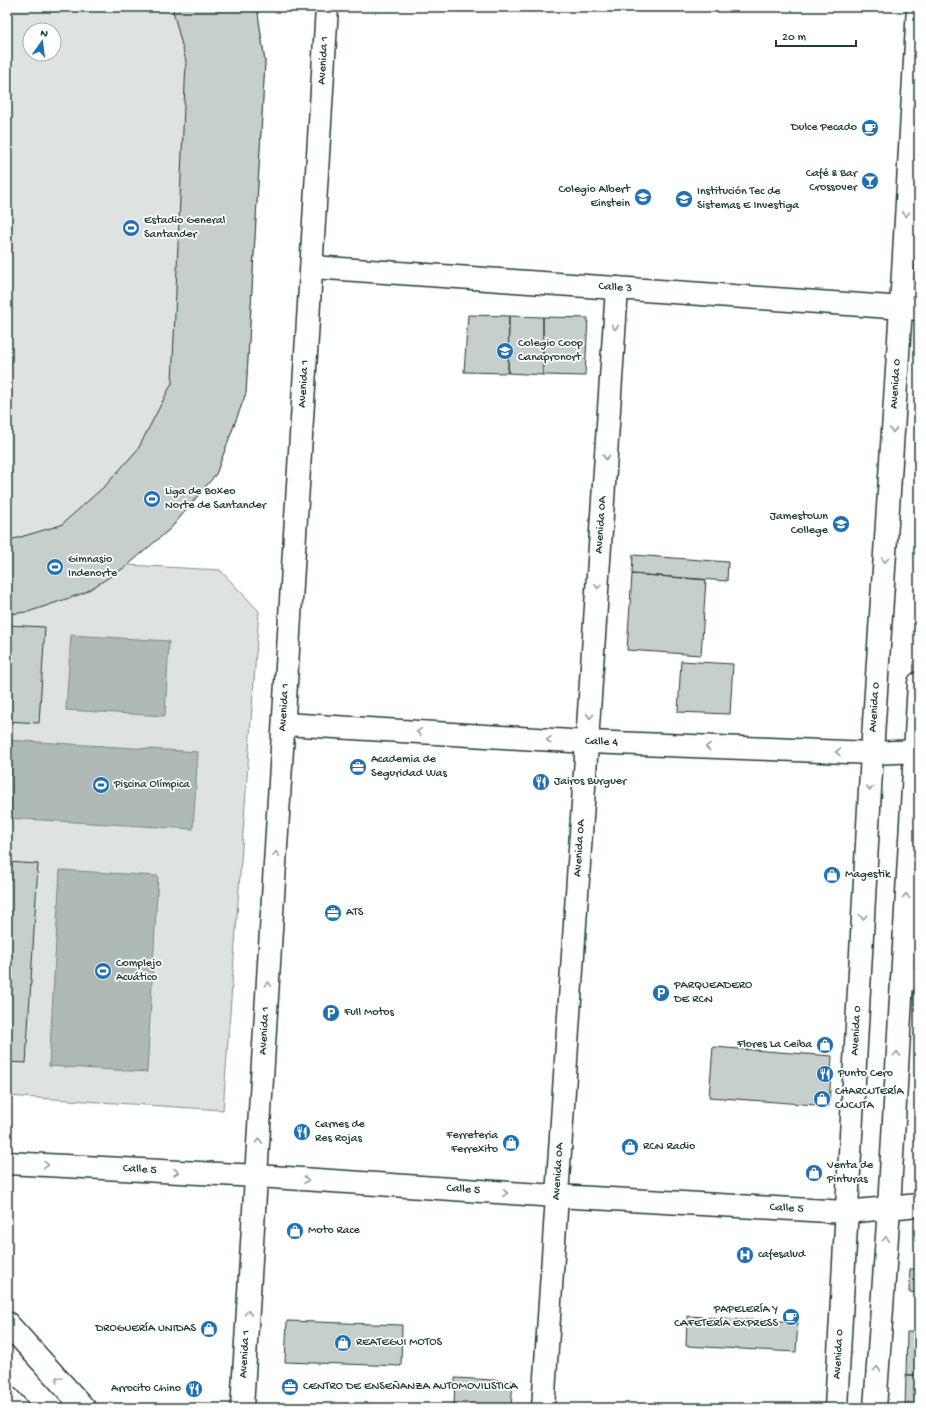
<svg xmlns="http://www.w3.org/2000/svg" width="926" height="1415" font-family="'Gochi Hand',sans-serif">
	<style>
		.green { fill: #dee3e2; stroke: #7e908b; fill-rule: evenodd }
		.water { fill: #afbab7; stroke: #758883 }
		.building { fill: #c7cfcc; stroke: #1f3d34 }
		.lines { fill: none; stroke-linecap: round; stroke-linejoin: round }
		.minor-casing { stroke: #1f3d34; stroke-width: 25 }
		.tertiary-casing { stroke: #1f3d34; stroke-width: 25 }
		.primary-casing { stroke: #1f3d34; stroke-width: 25 }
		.minor { stroke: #fff; stroke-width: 22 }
		.tertiary { stroke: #fff; stroke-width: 22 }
		.primary { stroke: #fff; stroke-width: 22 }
		.oneway { stroke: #8f9e9a }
		.labels { text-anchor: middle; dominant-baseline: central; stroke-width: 3.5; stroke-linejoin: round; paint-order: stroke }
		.street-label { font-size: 12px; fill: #1f3d34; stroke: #fff }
		.poi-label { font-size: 12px; fill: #1f3d34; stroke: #fff; text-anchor: start }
	</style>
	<rect width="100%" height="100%" fill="#fff"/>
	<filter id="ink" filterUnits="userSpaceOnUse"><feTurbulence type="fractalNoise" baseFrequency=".025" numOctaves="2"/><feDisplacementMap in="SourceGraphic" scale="8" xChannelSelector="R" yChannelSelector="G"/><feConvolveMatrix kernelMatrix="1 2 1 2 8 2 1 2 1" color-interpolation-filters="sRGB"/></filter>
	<g filter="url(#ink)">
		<path class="green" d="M7 7H257L265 62 246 393 216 474 171 528 127 565 220 570 259 611 223 1110 7 1096ZM30 30H54V54H30Z"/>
		<path class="water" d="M71 635 169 641 165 716 66 710Z
			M7 740 198 752 193 829 7 818Z
			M60 870 158 876 147 1072 49 1066Z"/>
		<path class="building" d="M172 7H257L265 62 246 393 216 474 171 528 127 566 84 593 28 612 7 614V541L61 525 107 484 138 449 172 383 186 61Z
			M468 315 509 316 508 373 464 372Z
			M509 316 543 317V375L508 373Z
			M543 317 588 318 585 376 543 375Z
			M633 555 728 562 727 581 632 574Z
			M632 574 706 580 701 655 627 650Z
			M7 625 45 627 39 723 7 721Z
			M681 661 733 664 730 714 678 712Z
			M7 862 38 864 26 1063 7 1062Z
			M713 1047 832 1056 829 1106 709 1097Z
			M910 1269H919V1293L909 1292Z
			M687 1316 798 1322 796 1352 686 1346Z
			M287 1321 402 1325 401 1366 285 1362Z
			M907 1332H919V1375H906Z
			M906 1375H919V1408H905Z
			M455 1378 513 1381 511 1408H454Z"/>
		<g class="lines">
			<g class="minor-casing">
				<g id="minor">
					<path id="s1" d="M312 267 919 309"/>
					<path id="s2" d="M284 724 588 742 872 753 919 751"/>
					<path d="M902 980 919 978"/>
					<path id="s3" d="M242 1408 327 7"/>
					<path id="s4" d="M543 1408 617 288"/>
				</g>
			</g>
			<g class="tertiary-casing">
				<g id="tertiary">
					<path id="s5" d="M7 1163 257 1176 556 1196 846 1212 919 1205"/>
					<path id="s6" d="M836 1408 872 753 901 308 918 7"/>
					<path d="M875 1408 889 1208 919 683"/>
				</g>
			</g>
			<g class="primary-casing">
				<path id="primary" d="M7 1323 84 1408
					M7 1397 17 1408"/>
			</g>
			<use href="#minor" class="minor"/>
			<use href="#tertiary" class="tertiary"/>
			<use href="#primary" class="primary"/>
		</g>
		<defs><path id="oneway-chevron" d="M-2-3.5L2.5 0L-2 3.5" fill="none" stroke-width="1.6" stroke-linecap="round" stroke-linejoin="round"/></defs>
		<g class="oneway">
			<use href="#oneway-chevron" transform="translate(906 214) rotate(93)"/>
			<use href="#oneway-chevron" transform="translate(615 327) rotate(94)"/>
			<use href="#oneway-chevron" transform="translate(893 430) rotate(94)"/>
			<use href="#oneway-chevron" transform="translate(606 457) rotate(94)"/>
			<use href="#oneway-chevron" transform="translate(885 560) rotate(94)"/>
			<use href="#oneway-chevron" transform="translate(598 586) rotate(94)"/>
			<use href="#oneway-chevron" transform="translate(590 716) rotate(94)"/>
			<use href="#oneway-chevron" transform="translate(419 732) rotate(-176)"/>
			<use href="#oneway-chevron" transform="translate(549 740) rotate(-176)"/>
			<use href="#oneway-chevron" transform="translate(708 747) rotate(-178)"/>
			<use href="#oneway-chevron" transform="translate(838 752) rotate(-178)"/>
			<use href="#oneway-chevron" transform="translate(870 788) rotate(93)"/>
			<use href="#oneway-chevron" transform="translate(276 854) rotate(-87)"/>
			<use href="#oneway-chevron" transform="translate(906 896) rotate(-87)"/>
			<use href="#oneway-chevron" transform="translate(863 917) rotate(93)"/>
			<use href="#oneway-chevron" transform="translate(268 984) rotate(-87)"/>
			<use href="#oneway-chevron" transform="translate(897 1054) rotate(-87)"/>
			<use href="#oneway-chevron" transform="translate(259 1141) rotate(-87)"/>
			<use href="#oneway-chevron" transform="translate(46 1165) rotate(3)"/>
			<use href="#oneway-chevron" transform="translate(176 1172) rotate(3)"/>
			<use href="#oneway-chevron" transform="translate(306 1180) rotate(4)"/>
			<use href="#oneway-chevron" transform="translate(505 1193) rotate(4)"/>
			<use href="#oneway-chevron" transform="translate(886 1239) rotate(-86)"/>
			<use href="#oneway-chevron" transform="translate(248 1313) rotate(-87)"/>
			<use href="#oneway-chevron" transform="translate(877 1369) rotate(-86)"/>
			<use href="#oneway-chevron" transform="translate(58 1379) rotate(-132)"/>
		</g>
	</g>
	<defs>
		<g id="cafe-disc" transform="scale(0.9)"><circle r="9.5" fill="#1f6fb2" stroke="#fff"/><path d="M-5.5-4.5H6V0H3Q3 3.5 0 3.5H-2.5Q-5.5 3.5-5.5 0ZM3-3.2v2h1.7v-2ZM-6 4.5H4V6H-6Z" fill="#fff"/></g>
		<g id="bar-disc" transform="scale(0.9)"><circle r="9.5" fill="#1f6fb2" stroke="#fff"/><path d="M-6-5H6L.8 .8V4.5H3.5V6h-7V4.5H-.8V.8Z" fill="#fff"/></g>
		<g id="school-disc" transform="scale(0.9)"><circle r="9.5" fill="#1f6fb2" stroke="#fff"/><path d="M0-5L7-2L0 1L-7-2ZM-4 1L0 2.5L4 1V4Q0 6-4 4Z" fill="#fff"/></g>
		<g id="stadium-disc" transform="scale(0.9)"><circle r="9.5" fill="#1f6fb2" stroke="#fff"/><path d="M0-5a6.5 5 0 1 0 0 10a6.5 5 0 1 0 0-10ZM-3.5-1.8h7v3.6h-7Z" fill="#fff"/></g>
		<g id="university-disc" transform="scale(0.9)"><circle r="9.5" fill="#1f6fb2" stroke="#fff"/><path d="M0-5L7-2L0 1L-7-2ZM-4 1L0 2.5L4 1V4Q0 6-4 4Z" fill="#fff"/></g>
		<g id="office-disc" transform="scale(0.9)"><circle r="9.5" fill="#1f6fb2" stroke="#fff"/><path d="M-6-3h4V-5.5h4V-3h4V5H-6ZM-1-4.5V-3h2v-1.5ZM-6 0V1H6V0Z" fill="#fff"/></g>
		<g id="restaurant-disc" transform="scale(0.9)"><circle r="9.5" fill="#1f6fb2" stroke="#fff"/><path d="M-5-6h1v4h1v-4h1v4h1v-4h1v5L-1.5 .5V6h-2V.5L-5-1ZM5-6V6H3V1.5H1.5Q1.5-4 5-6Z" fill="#fff"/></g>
		<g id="shop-disc" transform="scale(0.9)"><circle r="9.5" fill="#1f6fb2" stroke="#fff"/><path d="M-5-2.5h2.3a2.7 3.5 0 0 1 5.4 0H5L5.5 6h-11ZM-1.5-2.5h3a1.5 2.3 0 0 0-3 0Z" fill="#fff"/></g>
		<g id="parking-disc" transform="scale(0.9)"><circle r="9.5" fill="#1f6fb2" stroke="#fff"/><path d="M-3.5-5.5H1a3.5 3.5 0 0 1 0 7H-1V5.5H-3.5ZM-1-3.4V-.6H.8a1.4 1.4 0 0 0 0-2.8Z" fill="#fff"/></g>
		<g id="hospital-disc" transform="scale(0.9)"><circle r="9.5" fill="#1f6fb2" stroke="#fff"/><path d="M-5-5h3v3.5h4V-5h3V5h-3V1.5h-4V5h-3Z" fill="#fff"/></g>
	</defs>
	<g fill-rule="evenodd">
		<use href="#cafe-disc" x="870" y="128"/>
		<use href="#bar-disc" x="870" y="181"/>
		<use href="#school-disc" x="643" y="197"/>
		<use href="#school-disc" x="684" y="199"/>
		<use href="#stadium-disc" x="131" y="228"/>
		<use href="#school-disc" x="505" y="351"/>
		<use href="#stadium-disc" x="152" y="499"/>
		<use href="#university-disc" x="841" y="524"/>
		<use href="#stadium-disc" x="55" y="567"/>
		<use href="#office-disc" x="358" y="767"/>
		<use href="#restaurant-disc" x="541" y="782"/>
		<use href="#stadium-disc" x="101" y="785"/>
		<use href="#shop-disc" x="832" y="875"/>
		<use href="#office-disc" x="333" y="913"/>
		<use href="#stadium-disc" x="103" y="971"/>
		<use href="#parking-disc" x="661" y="993"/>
		<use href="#parking-disc" x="331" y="1013"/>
		<use href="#shop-disc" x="825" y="1045"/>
		<use href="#restaurant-disc" x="825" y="1074"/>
		<use href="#shop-disc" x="822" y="1099"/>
		<use href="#restaurant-disc" x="302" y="1132"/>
		<use href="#shop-disc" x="511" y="1143"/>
		<use href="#shop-disc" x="630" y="1147"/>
		<use href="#shop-disc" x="814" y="1173"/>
		<use href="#shop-disc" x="295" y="1231"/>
		<use href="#hospital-disc" x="745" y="1255"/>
		<use href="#cafe-disc" x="791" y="1317"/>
		<use href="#shop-disc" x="209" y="1329"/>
		<use href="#shop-disc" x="343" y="1343"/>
		<use href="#office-disc" x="290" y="1387"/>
		<use href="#restaurant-disc" x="194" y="1389"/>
	</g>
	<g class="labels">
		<g class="street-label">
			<text stroke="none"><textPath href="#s3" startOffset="1350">Avenida 1</textPath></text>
			<text stroke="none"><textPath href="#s1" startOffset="304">Calle 3</textPath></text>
			<text stroke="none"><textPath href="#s3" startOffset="1026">Avenida 1</textPath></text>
			<text stroke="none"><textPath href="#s6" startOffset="1026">Avenida 0</textPath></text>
			<text stroke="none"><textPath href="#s4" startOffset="885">Avenida 0A</textPath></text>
			<text stroke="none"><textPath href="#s3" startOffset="702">Avenida 1</textPath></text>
			<text stroke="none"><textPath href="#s6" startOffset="702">Avenida 0</textPath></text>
			<text stroke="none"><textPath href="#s2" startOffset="318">Calle 4</textPath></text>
			<text stroke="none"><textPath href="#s4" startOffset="561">Avenida 0A</textPath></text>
			<text stroke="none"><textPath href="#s3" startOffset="378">Avenida 1</textPath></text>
			<text stroke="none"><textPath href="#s6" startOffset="378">Avenida 0</textPath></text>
			<text stroke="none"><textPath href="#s5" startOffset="133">Calle 5</textPath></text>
			<text stroke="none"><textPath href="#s4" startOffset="237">Avenida 0A</textPath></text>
			<text stroke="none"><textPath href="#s5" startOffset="457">Calle 5</textPath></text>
			<text stroke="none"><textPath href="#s5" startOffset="781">Calle 5</textPath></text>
			<text stroke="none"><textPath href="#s3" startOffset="54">Avenida 1</textPath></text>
			<text stroke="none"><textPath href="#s6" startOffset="54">Avenida 0</textPath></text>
		</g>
		<g class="poi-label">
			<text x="857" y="128" text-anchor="end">Dulce Pecado</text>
			<text x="857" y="174" text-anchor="end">Café &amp; Bar<tspan x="857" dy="14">Crossover</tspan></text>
			<text x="630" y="190" text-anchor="end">Colegio Albert<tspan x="630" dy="14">Einstein</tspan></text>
			<text x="697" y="192">Institución Tec de<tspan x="697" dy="14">Sistemas E Investiga</tspan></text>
			<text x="144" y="221">Estadio General<tspan x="144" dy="14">Santander</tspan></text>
			<text x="518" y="344">Colegio Coop<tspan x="518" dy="14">Canapronort</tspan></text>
			<text x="165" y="492">Liga de Boxeo<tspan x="165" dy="14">Norte de Santander</tspan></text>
			<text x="828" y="517" text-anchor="end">Jamestown<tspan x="828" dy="14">College</tspan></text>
			<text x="68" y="560">Gimnasio<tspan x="68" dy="14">Indenorte</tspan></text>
			<text x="371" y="760">Academia de<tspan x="371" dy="14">Seguridad Was</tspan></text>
			<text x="554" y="782">Jairos Burguer</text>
			<text x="114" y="785">Piscina Olímpica</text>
			<text x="845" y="875">Magestik</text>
			<text x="346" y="913">ATS</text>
			<text x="116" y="964">Complejo<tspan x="116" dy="14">Acuático</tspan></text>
			<text x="674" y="986">PARQUEADERO<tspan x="674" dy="14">DE RCN</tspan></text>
			<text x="344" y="1013">Full Motos</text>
			<text x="812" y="1045" text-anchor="end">Flores La Ceiba</text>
			<text x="838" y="1074">Punto Cero</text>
			<text x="835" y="1092">CHARCUTERÍA<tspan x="835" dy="14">CUCUTA</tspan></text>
			<text x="315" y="1125">Carnes de<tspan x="315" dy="14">Res Rojas</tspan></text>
			<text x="498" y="1136" text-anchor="end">Ferreteria<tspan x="498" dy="14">Ferrexito</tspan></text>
			<text x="643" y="1147">RCN Radio</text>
			<text x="827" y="1166">Venta de<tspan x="827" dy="14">Pinturas</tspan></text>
			<text x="308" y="1231">Moto Race</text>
			<text x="758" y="1255">cafesalud</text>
			<text x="778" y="1310" text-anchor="end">PAPELERÍA Y<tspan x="778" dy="14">CAFETERÍA EXPRESS</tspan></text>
			<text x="196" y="1329" text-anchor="end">DROGUERÍA UNIDAS</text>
			<text x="356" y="1343">REATEGUI MOTOS</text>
			<text x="303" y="1387">CENTRO DE ENSEÑANZA AUTOMOVILISTICA</text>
			<text x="181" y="1389" text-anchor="end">Arrocito Chino</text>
		</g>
	</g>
	<rect width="926" height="1415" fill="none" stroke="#fff" stroke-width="24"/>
	<rect x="12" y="12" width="902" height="1391" fill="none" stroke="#1f3d34" stroke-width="1.5" filter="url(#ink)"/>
	<g transform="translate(42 42) rotate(14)"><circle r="19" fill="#ffffff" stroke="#a5b1ae"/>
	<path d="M0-3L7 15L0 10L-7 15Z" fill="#1f6fb2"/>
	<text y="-6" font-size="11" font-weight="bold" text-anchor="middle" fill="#1f3d34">N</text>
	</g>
	<path d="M776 40v6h80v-6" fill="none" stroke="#1f3d34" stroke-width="2"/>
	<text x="782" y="40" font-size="12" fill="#1f3d34" stroke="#ffffff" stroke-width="3" paint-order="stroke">20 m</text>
</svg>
